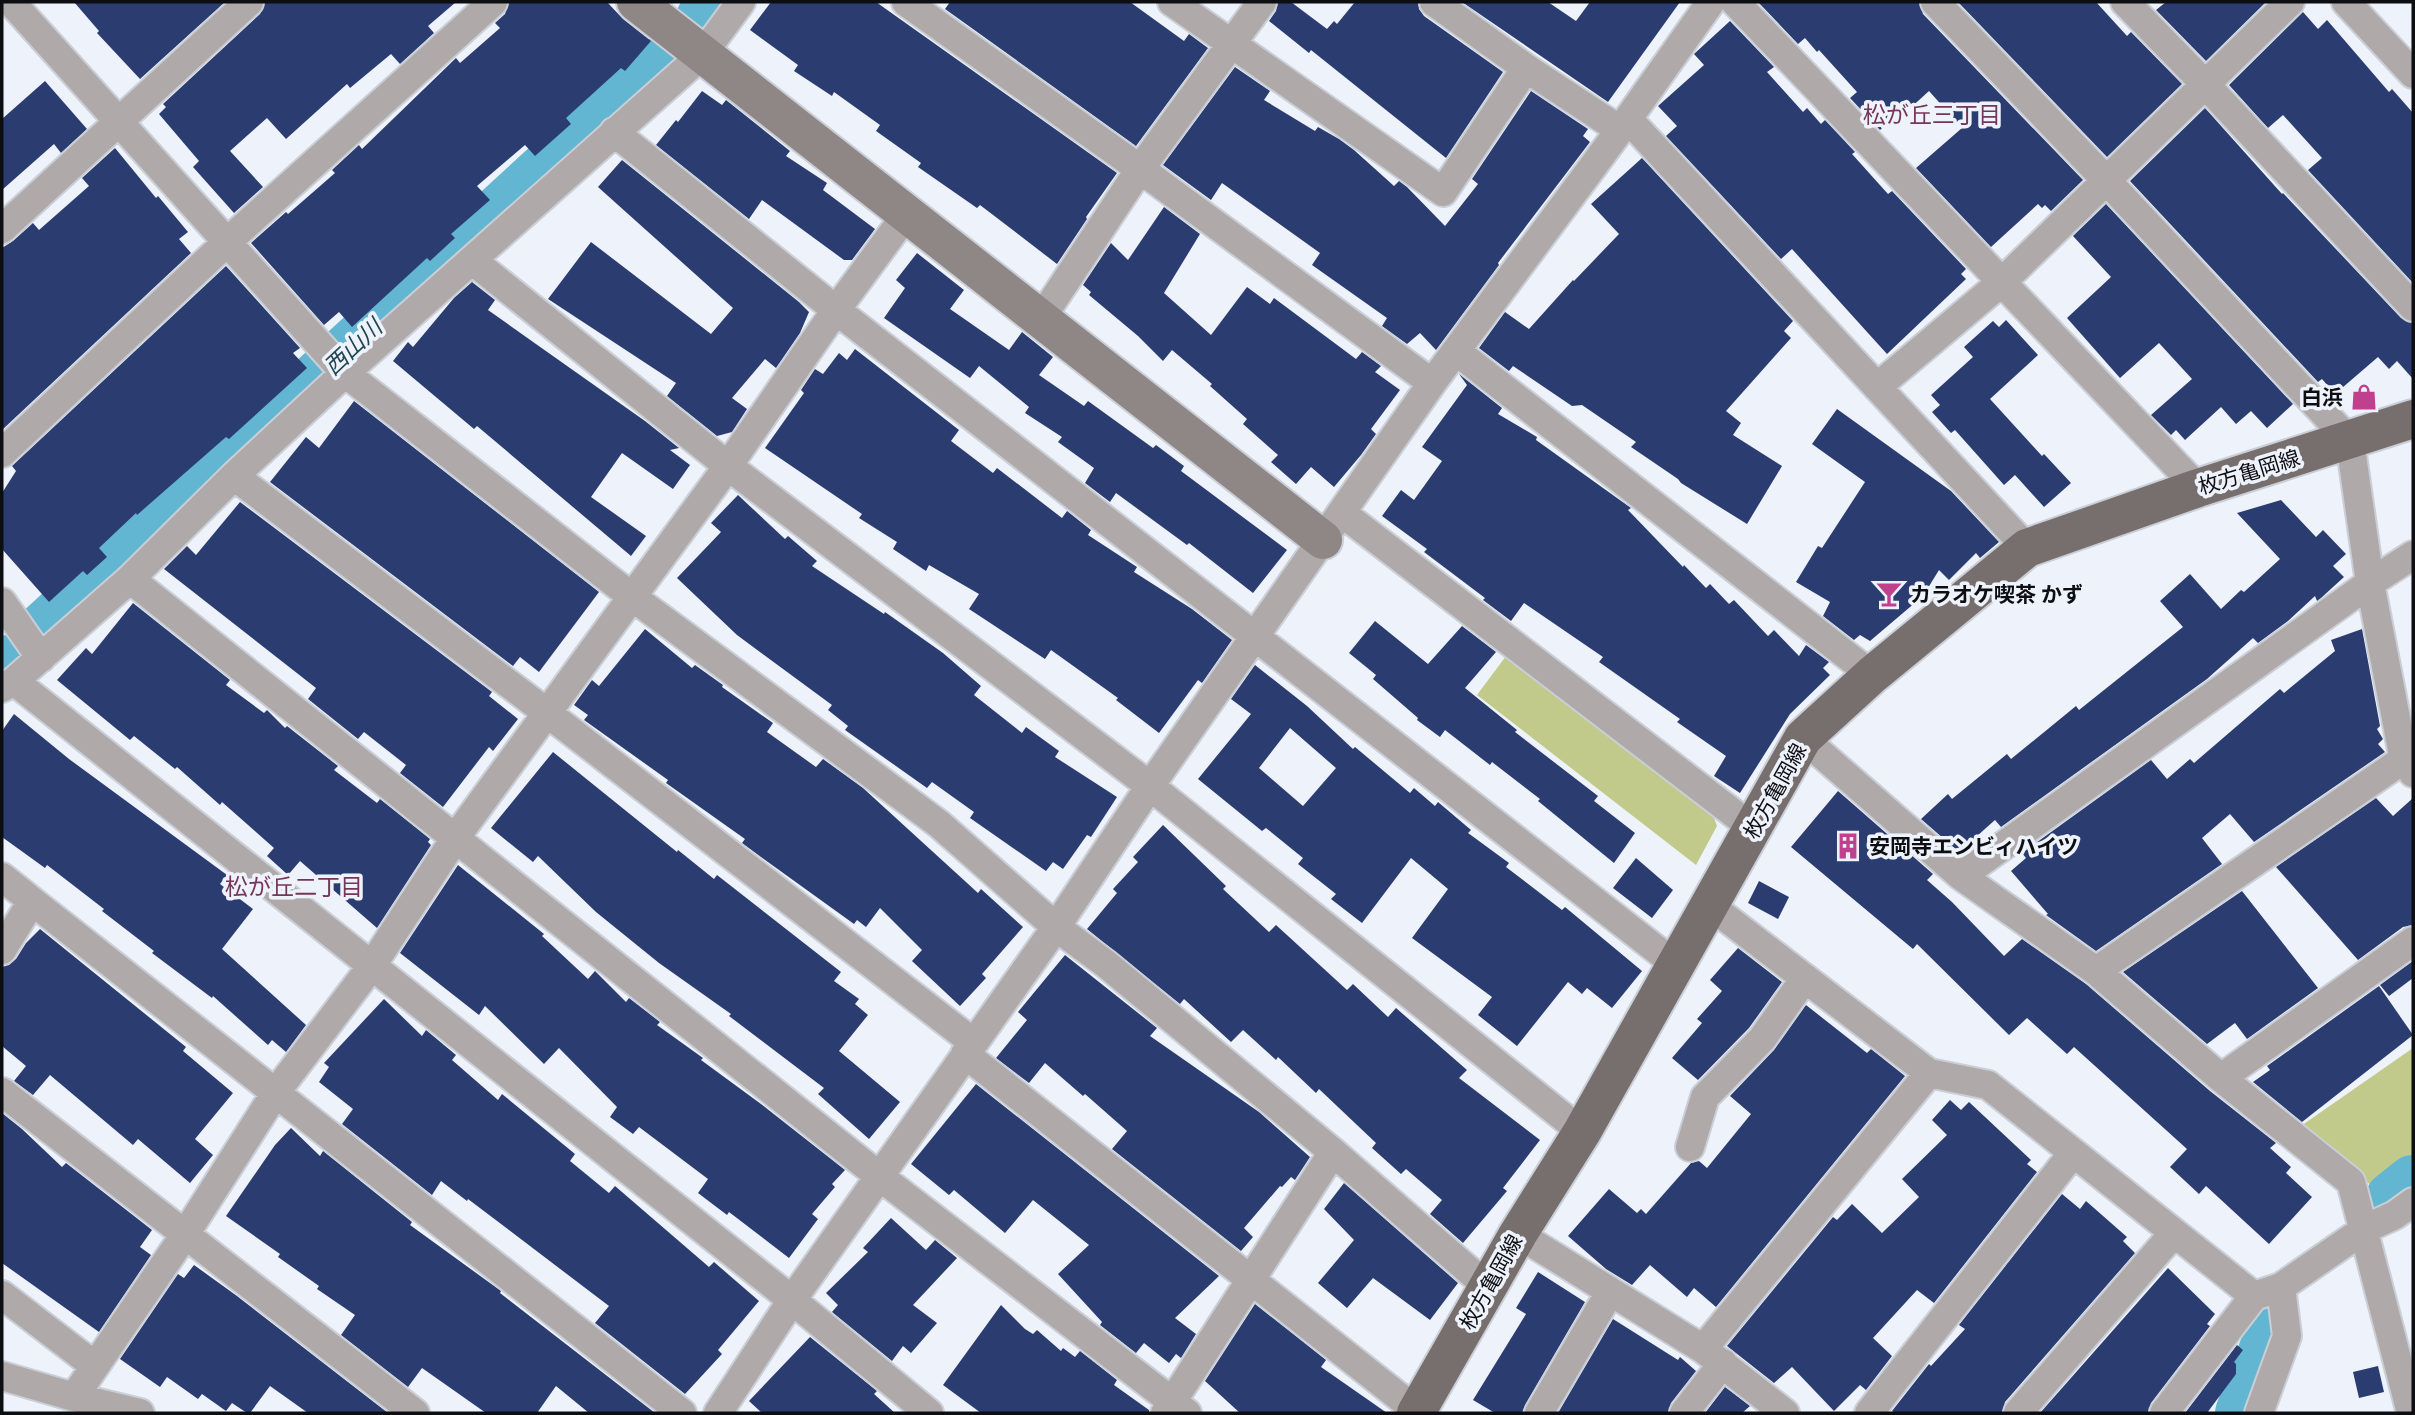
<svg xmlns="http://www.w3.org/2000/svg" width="2415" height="1415" font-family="Inter,'Noto Sans JP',sans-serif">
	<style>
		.green { fill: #c1ca8b }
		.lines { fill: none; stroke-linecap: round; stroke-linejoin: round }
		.river { stroke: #63b6d2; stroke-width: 56 }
		.building { fill: #2b3d70; fill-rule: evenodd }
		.street-casing { stroke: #caced6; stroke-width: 32 }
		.secondary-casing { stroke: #caced6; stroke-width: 42 }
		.primary-casing { stroke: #caced6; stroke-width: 42 }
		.street { stroke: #afaaa9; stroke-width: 28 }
		.secondary { stroke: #8f8786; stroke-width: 38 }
		.primary { stroke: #776e6e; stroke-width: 38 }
		.labels { text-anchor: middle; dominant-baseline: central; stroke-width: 7; stroke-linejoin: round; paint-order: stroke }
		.poi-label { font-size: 21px; font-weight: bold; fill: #0d0e11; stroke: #eef2fb; text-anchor: start }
		.street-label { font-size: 21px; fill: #0d0e11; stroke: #eef2fb }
		.neighbourhood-label { font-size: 23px; fill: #75365a; stroke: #eef2fb }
		.water-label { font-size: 23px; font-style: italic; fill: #214754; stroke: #eef2fb }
	</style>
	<rect width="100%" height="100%" fill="#eef2fb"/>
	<path class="green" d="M1509 652 1712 812 1717 826 1696 865 1477 695Z
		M2413 1048V1161L2377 1190 2298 1128Z"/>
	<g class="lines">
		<path class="river" d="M704 18 716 2
			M43 631 663 63
			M2 667 8 663
			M2393 1199 2413 1183
			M2243 1413 2272 1336"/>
	</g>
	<path class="building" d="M74 2H225L140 79 97 33 99 31Z
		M265 2H456L428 26 434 33 400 64 391 54 350 88 347 84 286 139 267 118 230 151 263 187 234 213 193 167 199 161 159 114 166 107 163 104 260 14Z
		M509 2H607L623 19 651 41 625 71 621 68 566 118 571 124 535 156 525 145 477 186 490 200 451 234 455 238 430 261 427 258 352 327 339 312 324 325 251 243 286 212 288 214 335 173 332 170 359 145 362 149 456 58 460 63 500 28 495 23 505 14Z
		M771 2H876L1117 173 1086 217 1087 219 1057 264 980 205 977 208 918 167 921 163 876 131 880 125 834 92 832 96 794 71 798 65 750 30Z
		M950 2H1130L1184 41 1189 34 1208 48 1136 146 945 9Z
		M1278 2H1291L1327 29 1334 21 1337 24 1355 2H1418L1419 9 1424 16 1503 72 1446 158 1311 50 1309 53 1269 21 1276 11Z
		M1462 2H1548L1576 21 1590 2H1680L1608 102Z
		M1758 2H1919L1923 14 2083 180 2051 211 2045 205 2042 208 2038 204 1991 247 1916 168 1962 128 1929 91 1895 122 1892 119 1880 130 1850 98 1857 92 1819 50 1817 52 1805 38 1798 44Z
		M1958 2H2096L2127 36 2131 32 2182 84 2107 157Z
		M2166 2H2266L2206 61 2156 10Z
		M2303 12 2318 29 2327 20 2389 92 2392 89 2413 113V283L2308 170 2322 158 2283 115 2268 128 2229 85Z
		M1730 21 1774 67 1767 72 1803 112 1807 108 1821 124 1825 120 1855 152 1852 154 1888 194 1892 191 1966 269 1961 274 1966 279 1887 354 1792 249 1781 259 1666 136 1677 126 1658 106 1704 65 1694 54Z
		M1235 67 1270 91 1264 100 1315 131 1318 127 1339 139 1354 150 1394 186 1399 181 1407 187 1445 226 1478 184 1472 179 1531 91 1588 129 1583 136 1590 142 1498 263 1499 265 1436 350 1420 333 1407 344 1382 326 1387 318 1312 265 1320 253 1222 183 1211 200 1163 165Z
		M45 81 87 129 61 153 54 144 2 190V119Z
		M702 91 722 105 726 100 790 151 786 156 827 183 823 190 875 229 852 260H844L762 200 749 219 656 145 676 120 678 122Z
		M2205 108 2282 194 2283 193 2401 318 2413 323V379L2397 361 2389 369 2378 357 2335 394 2322 379 2318 382 2130 181Z
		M115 148 156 198 158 196 188 232 179 239 191 253 2 430V248L13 241 33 223 39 230 89 186 82 178Z
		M1642 158 1793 321 1784 331 1791 338 1726 411 1741 423 1733 435 1782 466 1747 524 1681 483 1678 479 1631 447 1636 442 1582 405 1572 406 1513 366 1509 371 1479 348 1505 312 1529 329 1573 280 1574 281 1619 234 1591 204Z
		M622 160 799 302 809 312 800 333 776 368 765 359 732 398 747 409 732 432 717 436 667 396 676 383 548 299 591 242 711 334 733 308 598 187Z
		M2106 204 2293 404 2267 428 2251 411 2236 424 2221 407 2185 440 2176 430 2171 435 2151 415 2192 379 2159 343 2120 378 2067 318 2111 277 2073 236Z
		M1164 207 1200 234 1164 293 1211 335 1247 287 1270 304 1274 298 1356 359 1362 352 1381 366 1375 372 1400 390 1371 429 1376 434 1361 455 1334 487 1311 467 1296 484 1271 462 1278 455 1243 424 1247 419 1210 386 1212 384 1172 350 1163 361 1138 336 1089 295 1091 292 1083 285 1111 243 1128 260Z
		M917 253 964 290 950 309 1009 350 1022 332 1053 357 1039 375 1084 406 1088 401 1153 448 1156 445 1184 466 1181 471 1287 550 1253 593 1189 543 1187 545 1116 493 1110 502 1085 483 1094 468 1058 442 1062 437 1025 413 1029 407 979 366 970 378 884 318 905 288 896 280Z
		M226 266 300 348 293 353 307 368 229 439 226 437 137 515 136 513 99 548 107 557 87 575 83 571 49 602 2 549V493L16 471 12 466Z
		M472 282 495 300 488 310 645 421 679 448 670 450 690 465 673 489 622 453 591 497 646 536 631 556 477 426 474 429 393 361 408 342 413 347 454 298Z
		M2006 320 2038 355 1990 399 2042 456 2044 454 2071 483 2044 507 2015 475 2004 485 1955 430 1951 433 1932 412 1940 405 1931 395 1973 357 1964 347 1993 321 1999 327Z
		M855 349 959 430 951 441 993 473 997 468 1062 518 1067 511 1091 530 1088 535 1137 567 1134 572 1192 609 1232 640 1202 683 1198 680 1159 733 1116 700 1118 698 1051 650 1045 659 969 609 979 594 929 565 926 571 893 549 897 542 859 518 862 514 765 448 804 393 801 390 815 369 823 374 839 353 847 360Z
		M1459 374 1502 408 1498 414 1537 437 1536 440 1631 508 1628 510 1683 567 1684 565 1706 588 1710 584 1729 604 1734 600 1768 636 1774 630 1799 656 1806 645 1829 662 1823 668 1830 675 1790 714 1740 793 1714 776 1726 756 1677 722 1680 719 1599 662 1603 657 1524 603 1511 621 1483 600 1485 598 1424 552 1427 549 1382 516 1401 490 1414 500 1442 461 1422 447 1467 385Z
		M354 401 599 592 539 672 520 657 513 666 270 482 306 437 319 448Z
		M1837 409 1951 491 1999 542 1980 558 1976 553 1949 580 1939 570 1923 596 1870 641 1860 635 1854 640 1823 616 1830 602 1796 582 1818 546 1822 548 1865 482 1812 444Z
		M738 495 785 539 788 536 817 561 812 566 884 614 885 612 943 653 981 686 974 695 1022 733 1026 727 1059 751 1055 757 1117 797 1091 837 1087 835 1063 869 1053 862 1046 871 970 818 974 812 932 782 927 788 845 730 848 726 828 710 832 705 737 635 677 578 721 532 711 523Z
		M2281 500 2316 537 2323 530 2346 554 2333 566 2344 577 2321 598 2317 601 2315 596 2288 621 2258 643 2253 638 2207 679 2001 827 1995 820 1959 852 1921 819 1948 794 1952 799 2007 754 2011 759 2076 706 2079 710 2183 627 2160 601 2190 574 2221 609 2241 590 2244 592 2280 559 2237 513Z
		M240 502 492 692 489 696 518 719 493 751 489 747 443 807 400 773 406 765 364 732 358 739 308 699 316 688 164 569 187 546 196 555Z
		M133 603 230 680 226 685 264 713 267 710 285 728 287 726 338 766 334 770 377 803 380 799 430 839 428 842 431 845 377 928 300 861 288 875 267 856 274 848 222 802 220 805 177 767 175 769 134 736 130 740 57 680 86 648 92 654Z
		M1375 621 1428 664 1462 626 1496 652 1465 688 1517 730 1515 732 1598 796 1594 801 1635 833 1614 863 1538 801 1540 799 1492 762 1490 765 1445 730 1440 737 1417 720 1418 718 1373 679 1376 675 1349 653Z
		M645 629 692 668 695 665 723 685 722 687 773 723 767 732 816 767 823 759 863 788 978 893 981 889 1023 927 982 974 986 978 960 1006 912 961 922 950 880 908 866 927 857 920 854 924 761 857 742 843 745 839 666 783 668 780 584 720 588 715 574 705 592 680 599 686Z
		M2362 629 2380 726 2377 729 2383 739 2378 744 2385 752 2254 842 2230 814 2202 838 2222 864 2096 951 2046 915 2048 914 2011 871 2026 858 2022 853 2151 760 2167 779 2190 759 2194 763 2280 689 2284 693 2335 651 2331 640Z
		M1255 665 1307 706 1353 749 1355 747 1410 793 1414 788 1435 806 1438 802 1471 830 1468 833 1509 863 1506 867 1562 910 1565 907 1642 971 1612 1008 1587 988 1582 994 1568 982 1517 1046 1478 1015 1492 997 1412 938 1448 889 1411 858 1362 923 1331 899 1336 894 1298 864 1303 858 1266 828 1262 831 1198 779 1251 714 1231 699ZM1290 728 1336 768 1303 806 1259 768Z
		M14 714 69 759 227 875 220 884 253 909 222 949 306 1025 286 1052 272 1040 268 1045 213 996 212 998 152 953 154 951 102 911 104 909 47 865 45 868 2 837V731Z
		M553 752 677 852 678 850 714 879 717 875 841 972 834 981 859 999 855 1004 868 1015 839 1051 900 1102 869 1139 818 1094 824 1088 729 1016 731 1014 659 963 596 912 538 856 533 862 491 828Z
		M1838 791 1933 874 1927 880 1952 902 2004 956 2022 939 2086 984 2210 1091 2276 1143 2270 1148 2291 1167 2286 1173 2312 1197 2269 1244 2206 1186 2199 1194 2170 1167 2187 1149 2074 1047 2067 1054 2027 1018 2009 1035 1917 944 1913 949 1791 847Z
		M2376 798 2393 816 2413 798V925L2403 927 2358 960 2276 867Z
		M1163 825 1226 886 1223 889 1269 932 1276 925 1347 990 1353 984 1388 1017 1396 1008 1467 1070 1459 1078 1540 1140 1503 1188 1507 1191 1463 1243 1430 1214 1442 1200 1406 1169 1401 1174 1372 1148 1376 1143 1319 1089 1316 1093 1278 1057 1276 1060 1243 1030 1231 1042 1184 999 1180 1004 1087 929 1117 893 1113 889 1138 862 1133 857Z
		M1636 858 1673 890 1652 918 1613 888Z
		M458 865 544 934 542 936 588 979 595 971 626 1002 629 998 660 1022 657 1025 703 1058 701 1060 761 1104 845 1170 832 1184 835 1187 812 1214 818 1219 789 1258 729 1212 727 1215 698 1193 708 1179 639 1127 633 1134 610 1117 617 1107 559 1048 544 1064 485 1006 479 1015 400 953Z
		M1759 881 1789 897 1778 919 1748 903Z
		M2242 891 2318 988 2247 1039 2235 1023 2207 1044 2123 972Z
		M40 929 186 1047 183 1051 233 1093 195 1139 213 1155 190 1183 138 1139 133 1145 50 1075 33 1095 14 1081 26 1066 2 1046V967L9 965 16 959 26 943Z
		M1738 948 1782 982 1749 1028 1698 1080 1672 1058 1702 1023 1697 1019 1722 991 1710 980Z
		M1065 955 1157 1028 1150 1036 1259 1112 1310 1157 1295 1180 1291 1177 1282 1187 1280 1186 1244 1228 1253 1237 1241 1251 1112 1149 1127 1131 1085 1094 1083 1096 1045 1063 1029 1083 996 1058 1027 1020 1018 1012Z
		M2413 961V978L2389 996 2380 985Z
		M2379 986 2413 1035 2302 1122 2253 1082 2270 1070 2267 1066Z
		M384 999 422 1036 426 1030 456 1055 452 1060 498 1100 502 1094 575 1154 570 1161 609 1193 615 1186 709 1267 714 1262 759 1301 718 1350 722 1354 685 1394 595 1323 609 1306 468 1199 467 1201 441 1181 432 1195 342 1124 353 1109 319 1082 329 1067 324 1063Z
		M1806 1005 1867 1053 1871 1049 1905 1076 1716 1307 1694 1288 1687 1297 1650 1265 1632 1285 1606 1269 1568 1236 1609 1189 1637 1213 1641 1209 1646 1214 1691 1163 1699 1161 1707 1168 1751 1114 1730 1096 1774 1050Z
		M976 1084 1219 1276 1175 1318 1196 1334 1181 1358 1176 1354 1169 1363 1144 1343 1136 1353 1100 1325 1102 1322 1058 1274 1089 1245 1033 1200 1005 1233 954 1190 949 1195 911 1164Z
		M1950 1100 1961 1110 1969 1102 2031 1160 2027 1164 2037 1172 1934 1303 1917 1290 1873 1338 1892 1356 1866 1390 1860 1385 1834 1411 1792 1367 1774 1383 1727 1346 1833 1217 1837 1220 1852 1204 1882 1233 1919 1197 1902 1179 1947 1135 1932 1120Z
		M2 1113 22 1129 62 1167 66 1163 152 1230 140 1247 151 1255 99 1332 2 1263Z
		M291 1128 320 1156 323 1151 412 1222 410 1225 501 1291 500 1293 655 1413H589L556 1386 537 1413H486L422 1368 408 1387 341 1335 355 1315 317 1289 319 1286 278 1257 280 1254 226 1216 275 1145Z
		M1344 1183 1458 1283 1430 1320 1373 1278 1347 1308 1318 1283 1354 1240 1324 1209Z
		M2062 1194 2080 1209 2086 1201 2127 1237 2123 1241 2135 1253 2005 1402 2002 1413H1895L1892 1411 1929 1364 1931 1366 1965 1329 1959 1325Z
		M891 1218 926 1250 935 1240 957 1258 913 1305 937 1323 911 1353 903 1346 892 1361 832 1312 838 1305 826 1293 868 1252 863 1248Z
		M194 1265 237 1296 388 1413H308L270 1386 250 1413H247L232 1403 226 1411 202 1394 198 1399 167 1377 160 1387 120 1359 178 1274 184 1278Z
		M2168 1268 2215 1314 2207 1324 2210 1326 2151 1403 2148 1413H2040Z
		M1538 1272 1585 1302 1525 1405 1522 1413H1495L1473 1400 1526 1314 1516 1308Z
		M1255 1304 1326 1360 1321 1367 1387 1413H1240L1205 1381Z
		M1001 1305 1025 1329 1033 1334 1037 1330 1061 1351 1063 1348 1075 1357 1080 1351 1117 1380 1114 1385 1149 1410V1413H981L943 1385Z
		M1613 1319 1678 1360 1680 1357 1696 1371 1671 1403 1668 1413H1558Z
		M810 1337 877 1391 874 1394 895 1413H762L749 1401Z
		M2237 1345 2243 1350 2234 1362 2236 1364V1374L2207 1413H2185Z
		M2378 1366 2384 1392 2359 1398 2353 1372Z
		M1725 1387 1750 1406 1742 1413H1705Z"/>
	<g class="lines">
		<g class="street-casing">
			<path id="street" d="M11 2 345 373 631 596 939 824 1056 927 1106 964 1333 1152 1489 1288
				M906 2 1140 169 1432 383
				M1172 2 1443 192 1526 68
				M1434 2 1526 68 1620 130
				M1735 2 2198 488
				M1935 2 2107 181 2350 441 2370 583 2404 760 2413 773
				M2125 2 2204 83 2413 307
				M2346 2 2413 74
				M1628 119 2027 548
				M614 132 836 310 1675 964
				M2 229 249 2
				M473 261 728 466 1150 786 1582 1132
				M1040 320 1140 169 1262 2
				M1456 351 1872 675
				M1877 387 2003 281 2290 2
				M2 453 226 243 493 2
				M234 476 546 712 974 1043
				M1342 513 1754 829
				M130 579 879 1176 1187 1413
				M2 602 41 658
				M14 681 792 1300 929 1413
				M2 688 14 681 130 579 234 476 345 373 702 55 741 2
				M1803 738 1961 876 2096 971 2221 1078 2351 1182 2411 1413
				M1961 876 2370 583 2413 555
				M2 877 32 901 2 950
				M32 901 682 1413
				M1708 904 1929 1073 1988 1085 2254 1296 2281 1287 2365 1229 2395 1215 2413 1202
				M2096 971 2413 753
				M965 1054 1417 1411
				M2221 1078 2413 941
				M2 1092 415 1413
				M1690 1147 1705 1097 1762 1039 1805 978
				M1518 1234 1703 1349 1785 1413
				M2 1295 95 1366
				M1703 1349 1929 1073
				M2 1376 74 1397 140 1413
				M74 1397 186 1233 276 1092 371 967 456 837 728 466 836 310 906 215
				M718 1413 792 1300 1056 927 1150 786 1432 383 1620 130 1711 2
				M1165 1413 1333 1152
				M1539 1413 1610 1292
				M1684 1413 1723 1363
				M1869 1413 2073 1153
				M2018 1413 2174 1233
				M2164 1413 2254 1296
				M2259 1413 2287 1336 2281 1287"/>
		</g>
		<g class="secondary-casing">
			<path id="secondary" d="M636 2 1323 540"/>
		</g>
		<g class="primary-casing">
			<path id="primary" d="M1416 1413 1518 1234 1582 1132 1803 738 1872 675 2027 548 2198 488 2413 419"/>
		</g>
		<use href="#street" class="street"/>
		<use href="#secondary" class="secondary"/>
		<use href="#primary" class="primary"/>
	</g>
	<defs>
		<g id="shop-bare" transform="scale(2.1)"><path d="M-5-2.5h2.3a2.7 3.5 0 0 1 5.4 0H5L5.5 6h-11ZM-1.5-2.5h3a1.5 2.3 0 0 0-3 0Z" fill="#bf408c" stroke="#eef2fb" stroke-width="2.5" paint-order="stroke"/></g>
		<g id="bar-bare" transform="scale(2.1)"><path d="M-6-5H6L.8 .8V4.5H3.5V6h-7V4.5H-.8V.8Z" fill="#bf408c" stroke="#eef2fb" stroke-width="2.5" paint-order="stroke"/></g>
		<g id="building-bare" transform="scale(2.1)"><path d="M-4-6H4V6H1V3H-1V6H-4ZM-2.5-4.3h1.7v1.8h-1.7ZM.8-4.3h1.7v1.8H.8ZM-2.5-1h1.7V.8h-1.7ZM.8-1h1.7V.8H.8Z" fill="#bf408c" stroke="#eef2fb" stroke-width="2.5" paint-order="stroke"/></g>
	</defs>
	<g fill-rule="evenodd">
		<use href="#shop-bare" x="2364" y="397"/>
		<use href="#bar-bare" x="1889" y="594"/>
		<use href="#building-bare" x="1848" y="846"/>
	</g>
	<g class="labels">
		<g class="poi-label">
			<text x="2343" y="397" text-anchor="end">白浜</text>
			<text x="1910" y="594">カラオケ喫茶 かず</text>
			<text x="1869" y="846">安岡寺エンビィハイツ</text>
		</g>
		<g class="street-label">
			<text transform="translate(2249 472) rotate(-17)">枚方亀岡線</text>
			<text transform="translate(1775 791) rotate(-61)">枚方亀岡線</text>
			<text transform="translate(1491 1282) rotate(-61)">枚方亀岡線</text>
		</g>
		<g class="neighbourhood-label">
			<text x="1932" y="115">松が丘三丁目</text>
			<text x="294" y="887">松が丘二丁目</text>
		</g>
		<g class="water-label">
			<text transform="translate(353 347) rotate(-43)">西山川</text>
		</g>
	</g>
	<rect width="2415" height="1415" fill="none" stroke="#0d0e11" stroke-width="7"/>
</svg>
